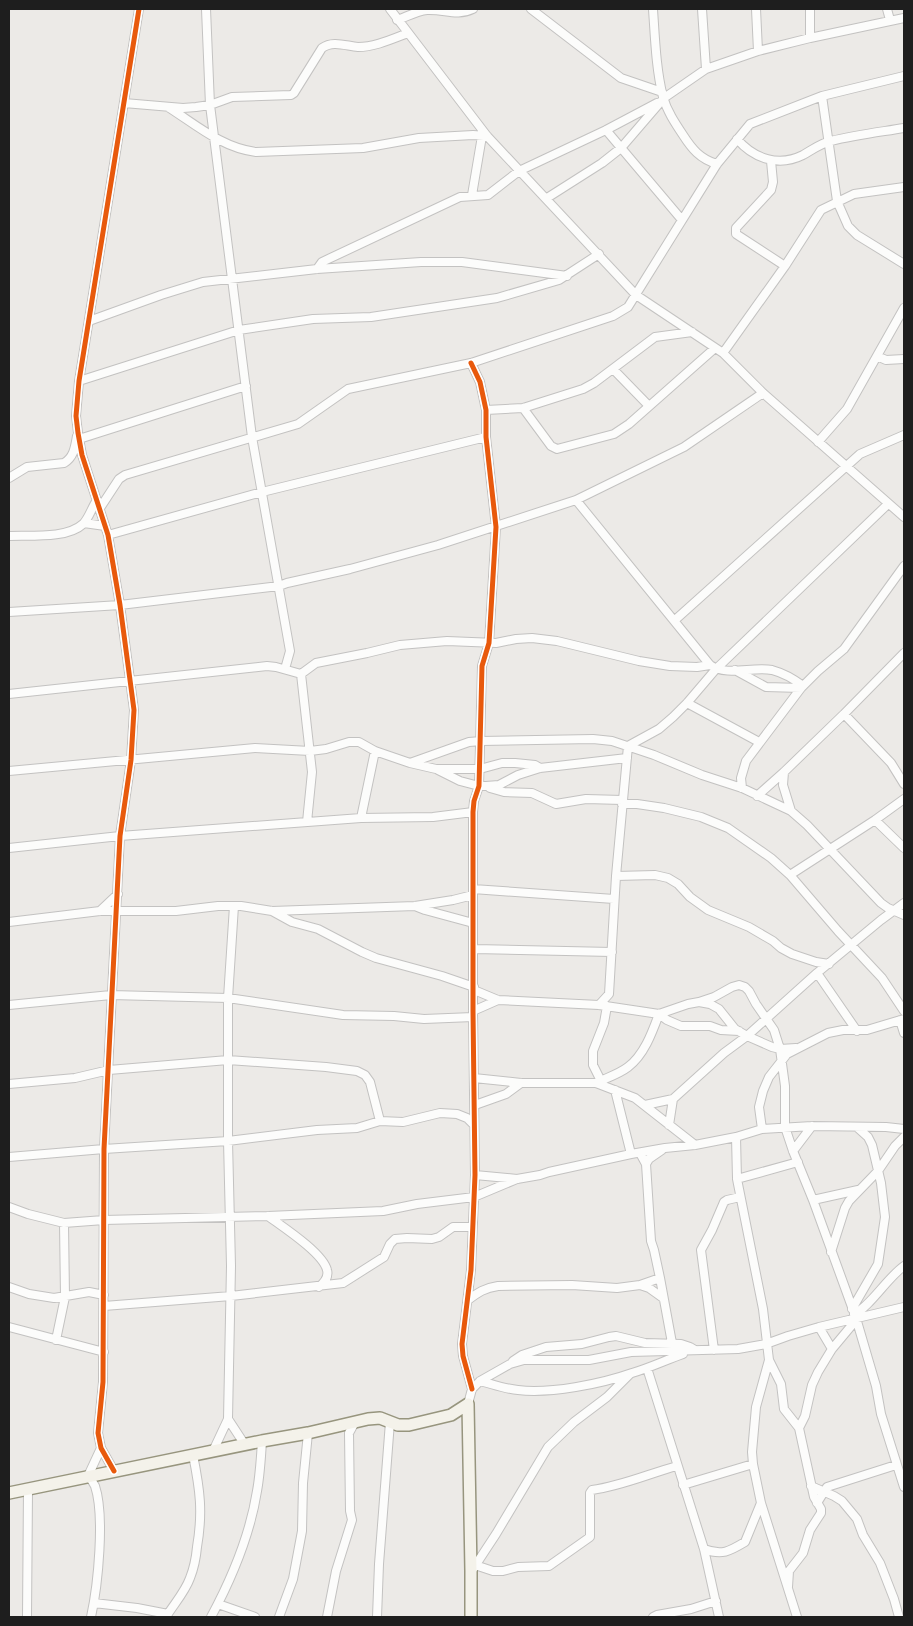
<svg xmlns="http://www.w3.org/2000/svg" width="913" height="1626" font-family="'Roboto Condensed',sans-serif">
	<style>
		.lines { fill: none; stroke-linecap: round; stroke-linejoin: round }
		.street-casing { stroke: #c3c2c1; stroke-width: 10 }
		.secondary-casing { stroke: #97957e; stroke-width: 14 }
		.street { stroke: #fcfcfb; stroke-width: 8 }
		.secondary { stroke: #f4f2ea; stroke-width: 11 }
		.cycleway-casing { stroke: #fff; stroke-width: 8 }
		.cycleway { stroke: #e8590c; stroke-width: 5 }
	</style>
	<rect width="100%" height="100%" fill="#eceae7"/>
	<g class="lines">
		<g class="street-casing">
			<path id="street" d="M206 9 210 105 252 437 290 651 285 669
				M390 9 487 136 636 295 723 353 763 393 904 517
				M531 9 621 78 662 92
				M653 9C655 38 656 69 663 97 667 111 675 123 683 135 692 149 700 159 717 164
				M702 9 706 69
				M756 9 758 51
				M887 9 890 20
				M397 20C406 17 417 11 427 10 445 9 456 17 473 9
				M810 38V9
				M822 96 837 201 848 226 857 235 904 264
				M124 103 183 108 196 107 210 105 232 97 291 95 294 93 322 48C333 40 346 46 358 47 375 47 392 39 408 33
				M168 107C195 124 222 148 256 152L363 148 419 138 473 135 487 136
				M606 130 682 220
				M737 139C754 159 779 167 803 155 812 150 821 143 831 141 855 135 880 132 904 128
				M771 161 773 182 771 190 736 228V234L785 266
				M472 195 482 136
				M547 198 602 163 621 148 664 98 706 69 758 51 810 38 904 18
				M317 269 322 262 460 197 488 195 519 171 606 130 657 103
				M89 321 161 295 203 282 317 269 421 262H462L567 276
				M723 353 785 266 821 210 854 194 904 187
				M877 356 886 360 904 359
				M471 363 480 382 486 410V437L496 527 489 643 482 666 479 786 474 801 473 812V1011L475 1175 471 1270 462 1344 463 1356 472 1389
				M613 369 649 406
				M79 381 239 330 313 319 371 317 497 298 559 280 599 254
				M523 408 551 446 557 449 614 434 629 424 715 348
				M486 410 523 408 583 389 594 383 655 337 692 332
				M79 439 246 386
				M818 442 847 409 904 308
				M9 478 27 467 64 463C74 457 75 447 77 436
				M576 500 710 665C728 677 752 666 772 670 783 673 794 679 803 686
				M100 508 119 479 125 475 298 424 348 389 471 363 613 316 628 307 717 164 750 124 822 96 904 76
				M84 523 105 526
				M108 535 262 492 486 437
				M9 536C29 535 67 539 83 524 89 518 92 507 97 500
				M9 612 120 605 279 586 287 583 350 569 438 545 576 500 684 447 763 393
				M675 620 860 454 904 435
				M735 670 766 687 801 688
				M9 694 267 666 276 667 301 674
				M687 703 759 742
				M844 714 891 763 904 784
				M628 746 659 729 673 717 687 703 716 669 888 504
				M410 763 469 742 481 741 593 739 612 741 654 755 702 775 742 788 791 811 807 825 881 903 888 908 904 915
				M438 770 460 781 479 786H486L499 785 518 775 540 768 627 758
				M9 771 255 748 310 751 326 749 349 742H359L375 751 410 763 436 769H480L502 763H515L535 765 540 768
				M784 772 783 785 791 811
				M490 788 504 792 532 793 556 804 586 799 622 800
				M742 788 741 778 746 761 801 688 818 671 844 649 904 566
				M757 796 784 772 844 714 904 653
				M622 804H637L664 808 701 817 728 828 771 858 790 875 838 931 882 978 904 1011
				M361 818 375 751
				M875 820 904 848
				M307 822 312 772 301 674 316 663 367 653 400 645 447 641 496 643 516 639 532 638 557 641 639 661 670 666 697 667 710 665
				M9 848 120 836 361 818 433 817 473 812
				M790 875 875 820 904 799
				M616 876 655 875 668 878 678 884 690 897 708 910 749 927 773 941 781 948 792 954 816 962 829 964
				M473 889 614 899
				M415 906 425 910 473 923
				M100 911 118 894
				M272 911 292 922 318 929 362 952 376 958 442 976 474 987
				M9 922 100 911H176L218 906H241L272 911 415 906 453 900 473 895
				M474 949 612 952
				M817 973 857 1031
				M474 990 498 1000 599 1005 659 1014 688 1004 699 1002 710 1004 719 1009 735 1029 747 1036 772 1047 780 1049 796 1048
				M699 1002 714 997 732 987 739 985 745 987 749 991 756 1004 774 1030 780 1049 785 1086V1127L793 1151 813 1200 856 1318 876 1386 881 1414 904 1487
				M9 1005 111 995 228 998 343 1015 394 1016 424 1019 473 1017
				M599 1005 609 994 616 876 628 746
				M473 1011 498 1000
				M659 1014 667 1020 681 1026H710L721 1030 739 1031
				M900 1020 904 1033
				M474 1078 521 1083H596L635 1098 695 1145
				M601 1081 593 1065V1051L604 1023 607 1006
				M596 1083C606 1078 619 1074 628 1067 644 1055 652 1033 659 1014
				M9 1084 75 1078 109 1070 228 1060 326 1067 357 1071 365 1075 370 1082 380 1121
				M615 1090 631 1154
				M475 1105 506 1094 521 1083
				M645 1105 673 1099 724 1053 747 1036 817 973 881 920 904 903
				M669 1125 673 1099
				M762 1129 759 1107 763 1091 769 1077 787 1054 828 1033 843 1030H867L904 1019
				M736 1137 737 1179 763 1309 769 1360 781 1384 784 1409 799 1428 814 1497 821 1509V1513L810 1530 803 1553 789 1571 788 1587
				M793 1151 812 1126
				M640 1153 646 1164 651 1241 654 1250 660 1278 672 1343
				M9 1157 104 1149 228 1141 317 1130 357 1128 380 1121 403 1122 440 1113 457 1114 467 1118 474 1125
				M646 1164 649 1159 662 1150
				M475 1175 517 1179
				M737 1179 798 1162
				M813 1200 858 1190
				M9 1207 28 1214 64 1223 104 1220 268 1216 383 1211 417 1204 474 1197 517 1179 540 1175 549 1172 631 1154 665 1148 695 1145 736 1137 762 1129 812 1126 886 1127 904 1129
				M268 1216C283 1227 323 1253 327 1270 329 1277 325 1282 319 1287
				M831 1252 845 1208 849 1201 878 1171 895 1146 904 1137
				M640 1285 649 1288 663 1298
				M9 1287 29 1294 54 1298 89 1292 104 1295
				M467 1301C478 1292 485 1288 498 1286L572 1285 617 1288 640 1285 660 1278
				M104 1306 231 1296 343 1283 384 1257 390 1244 395 1239 407 1238 432 1239 439 1237 453 1227H472
				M852 1309 878 1264 885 1217 881 1183 872 1145 868 1137 858 1128
				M854 1314C870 1307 887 1278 904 1266
				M9 1327 104 1352
				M819 1327 832 1349
				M56 1340 65 1297 64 1223
				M714 1350 701 1250 712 1230 724 1202 727 1200 740 1197
				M769 1360 756 1407 752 1452 753 1464 761 1503 797 1617
				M513 1361 522 1355 546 1347 582 1344 609 1337 616 1336 645 1343 681 1344 690 1347 695 1350
				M647 1368 704 1549 719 1617
				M480 1381C492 1384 505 1389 518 1390 550 1394 601 1384 632 1373 649 1368 666 1360 683 1354
				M468 1404 472 1389 480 1381 510 1364 524 1360H589L631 1352 738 1349 766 1344 788 1336 819 1327 904 1307
				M228 1419 245 1445
				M799 1428 805 1416 812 1385 818 1372 832 1349 852 1325V1319
				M213 1451 228 1419 231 1266 228 1141V998L234 906
				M114 1471 101 1448 98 1433 103 1382 104 1149 120 836 131 760 134 710 120 605 108 535 82 455 78 433 76 416 79 381 139 9
				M683 1485 753 1464
				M811 1486 834 1496 842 1501 857 1519 863 1535 880 1563 894 1599 899 1617
				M817 1503 827 1487 896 1465
				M704 1549C722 1556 730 1551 745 1542L761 1503
				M475 1565 493 1571H503L518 1567 549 1566 590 1537V1493L592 1490C622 1486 648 1474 677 1466
				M473 1569 496 1534 548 1447 574 1422 607 1397 630 1374
				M94 1603 137 1608 168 1614
				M218 1604 255 1617
				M27 1617 28 1490
				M91 1617C98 1585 105 1516 95 1486 93 1482 91 1479 88 1476L101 1448
				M166 1617C174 1604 185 1592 190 1578 194 1568 196 1558 197 1547 203 1512 200 1490 193 1455
				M211 1617C232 1578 250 1535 257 1491 260 1475 261 1458 262 1441
				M279 1617 293 1579 302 1531 303 1483 308 1433
				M327 1617 336 1571 352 1520 350 1511 349 1433 355 1422
				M377 1617 379 1564 390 1422
				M653 1617 657 1615 691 1609 716 1601"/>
		</g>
		<g class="secondary-casing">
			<path id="secondary" d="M468 1404 471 1571V1617
				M9 1493 262 1441 308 1433 368 1419 380 1418 398 1425H409L451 1415 468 1404"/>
		</g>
		<use href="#street" class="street"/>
		<use href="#secondary" class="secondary"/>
		<g class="cycleway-casing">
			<path id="cycleway" d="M471 363 480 382 486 410V437L496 527 489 643 482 666 479 786 474 801 473 812V1011L475 1175 471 1270 462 1344 463 1356 472 1389
				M114 1471 101 1448 98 1433 103 1382 104 1149 120 836 131 760 134 710 120 605 108 535 82 455 78 433 76 416 79 381 139 9"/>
		</g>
		<use href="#cycleway" class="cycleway"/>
	</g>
	<rect width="913" height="1626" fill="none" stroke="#1e1e1e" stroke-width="20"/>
</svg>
